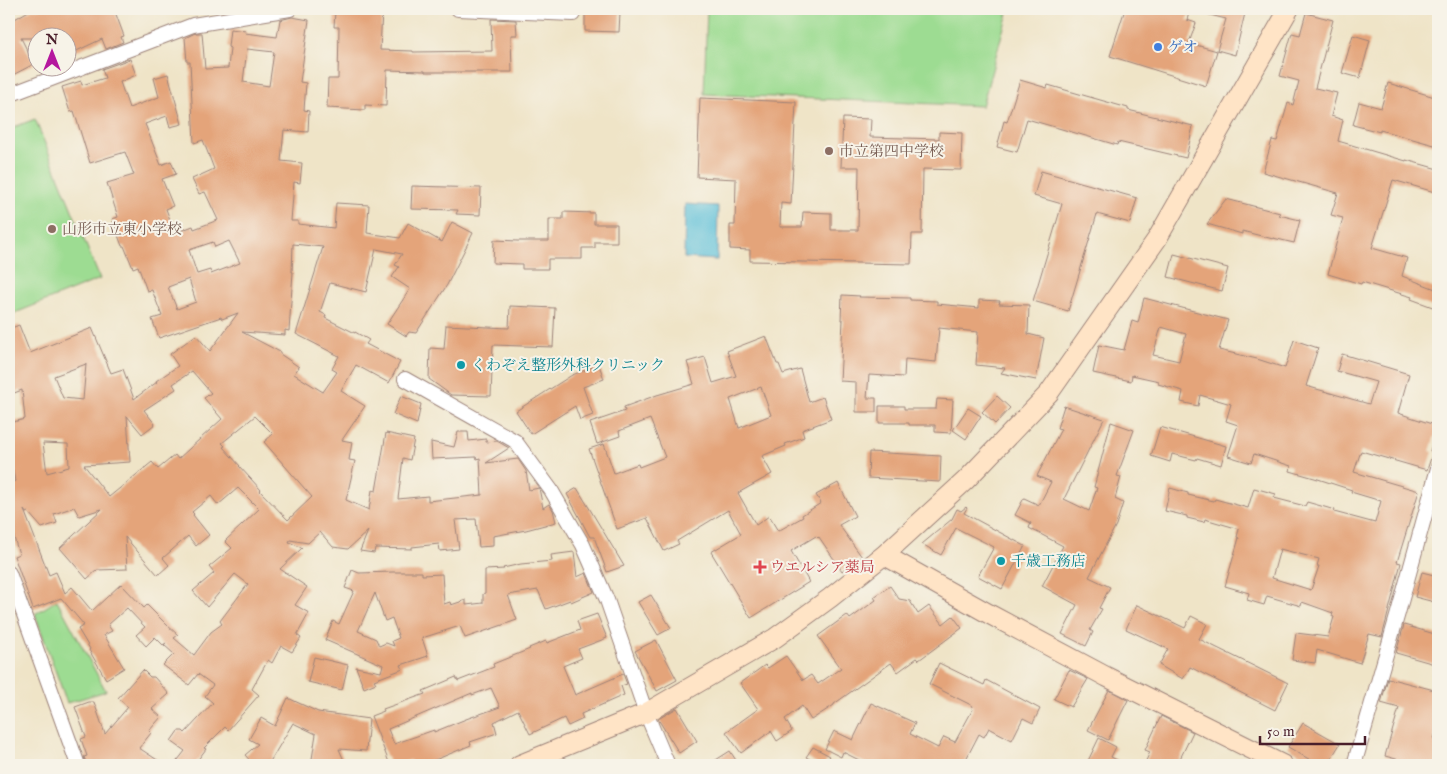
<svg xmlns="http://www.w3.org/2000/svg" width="1447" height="774" font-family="'IM FELL English','Noto Serif JP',serif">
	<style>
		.green { fill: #9ddc92; stroke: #747e5e }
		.water { fill: #5bc0d9; stroke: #527082 }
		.building { fill: #e4a47a; fill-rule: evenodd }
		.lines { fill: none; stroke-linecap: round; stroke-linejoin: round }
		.street-casing { stroke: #9c8279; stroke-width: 16 }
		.secondary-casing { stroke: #9c8279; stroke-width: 21 }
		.street { stroke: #fff; stroke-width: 14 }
		.secondary { stroke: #ffe4c6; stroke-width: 19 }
		.shop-dot { fill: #3f7fe0; stroke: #f7f3e8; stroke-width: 2 }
		.education-dot { fill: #8d6e63; stroke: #f7f3e8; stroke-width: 2 }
		.culture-dot { fill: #0f9aa8; stroke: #f7f3e8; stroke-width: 2 }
		.health-dot { fill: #e0444e; stroke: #f7f3e8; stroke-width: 2 }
		.labels { text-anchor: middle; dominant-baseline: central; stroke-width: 4; stroke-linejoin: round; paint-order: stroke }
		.shop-label { font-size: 15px; fill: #366cbe; stroke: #f7f3e8; text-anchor: start }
		.education-label { font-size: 15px; fill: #785e54; stroke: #f7f3e8; text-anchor: start }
		.culture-label { font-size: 15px; fill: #0d838f; stroke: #f7f3e8; text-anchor: start }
		.health-label { font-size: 15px; fill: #be3a42; stroke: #f7f3e8; text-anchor: start }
	</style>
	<rect width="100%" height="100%" fill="#f7f3e8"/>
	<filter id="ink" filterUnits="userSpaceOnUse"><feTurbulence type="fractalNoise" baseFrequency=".02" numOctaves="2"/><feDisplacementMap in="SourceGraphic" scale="10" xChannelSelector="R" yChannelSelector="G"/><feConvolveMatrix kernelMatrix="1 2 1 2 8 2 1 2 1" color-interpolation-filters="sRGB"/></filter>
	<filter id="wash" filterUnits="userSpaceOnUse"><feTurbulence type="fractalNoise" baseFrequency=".0096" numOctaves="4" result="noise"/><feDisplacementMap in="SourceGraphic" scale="20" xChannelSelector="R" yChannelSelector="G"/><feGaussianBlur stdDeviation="1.12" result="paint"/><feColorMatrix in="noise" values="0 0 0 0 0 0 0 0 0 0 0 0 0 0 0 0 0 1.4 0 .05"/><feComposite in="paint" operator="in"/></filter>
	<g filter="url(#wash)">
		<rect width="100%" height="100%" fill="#efe4c7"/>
		<path class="green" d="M707 9H1009L982 106 704 94Z
			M35 119 100 279 10 315 9 312V129Z
			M57 600 106 691 67 703 35 614Z"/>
		<path class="water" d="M685 204 718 206 717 260 684 258Z"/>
		<g id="blocks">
			<path class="building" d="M32 9H114L124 36 121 37 123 42 106 49 102 39 68 55V38H21L34 64 9 77V12L13 20Z
				M1125 9H1190L1187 20 1196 23 1189 43 1217 51 1206 86 1110 56Z
				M1203 9H1246L1235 55 1217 50 1226 19 1202 13Z
				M585 10 620 12 619 32 585 31Z
				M335 11H382L380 50 413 51V52L492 51 491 19 516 20 517 35H511L512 72H425V71L387 70 386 106 365 105V110L327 108 328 79H338L339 27H334Z
				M1306 13 1333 20 1315 88 1337 93 1331 116 1343 120 1338 141 1406 161V160L1438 169V193L1393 180 1372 248 1407 258 1402 276 1438 290V309L1411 299 1412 297 1362 282 1361 284 1328 274 1343 218 1331 215 1338 193 1263 172 1272 140 1277 141 1288 103 1293 105 1299 81 1280 76 1292 33 1300 35Z
				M292 17 309 20 300 82 306 83 304 110 309 111 308 132 284 130 281 161 302 163 300 183 294 182 291 221H298V224L334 228 336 203 369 205 367 233 400 238 408 223 442 242 452 222 473 233 447 285 416 333 409 332 406 336 387 324 410 289 392 277 399 267 395 265 402 254 376 249 366 292 330 283 320 312 326 315 325 318 355 333V332L369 340 366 344 400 362 389 383 356 365 341 391 365 406 342 440 352 442 349 460 355 461 346 500 369 510 372 490 376 491 386 433 414 439 410 460 403 458 398 499 428 496V501L482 495 480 458 477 459 476 457 432 459 431 442 454 447 458 432H468L469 441 486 439V442L497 441 509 448 486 463 518 459 526 471 529 490 539 488 543 508 549 504 553 510 556 522 526 530 493 536V546L479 547 476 519 455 520 459 549 440 551 439 544 412 547V549L375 548 374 553 360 551 368 531 348 549 333 547 320 532 308 543 290 540 289 542 302 548 280 569 307 587 295 605 309 613 297 635 301 638 292 652 281 646 272 663 268 660 252 689 259 695 228 730 225 727 204 748 206 749 194 765H174L185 751 171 741 178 731H183L185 733 213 703 205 696 213 685 198 674 189 685 163 665 174 654 164 645 166 643 163 645 155 637 146 646 136 635 145 627 127 608 108 625 112 631 104 635 124 668 106 679 89 650 90 649 78 629 84 625 61 598 33 609 14 556 19 554 9 521V473L13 482 15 481 9 452V423L25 419 22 390 9 395V329L19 325 30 353 92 328 111 373 123 369 134 399 157 382 156 381 178 366 170 354 196 335 210 351 238 313 222 319 221 317 159 338 152 319 162 316 152 290 147 291 138 266 133 268 124 246H122L112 219 118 217 107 183 134 175 125 152 90 163 74 111 70 112 62 87 81 81 82 85 105 78 102 69 130 59 136 75 120 82 129 108 159 97 154 78 168 74 182 124 170 127 167 116 145 124 161 165 171 161 176 174 162 179 173 206 166 209 175 233 193 226 194 229 218 220 205 192 199 194 192 179 214 169 203 140 194 143 190 62H187L185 38 195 33H202L205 69 228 68 230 48 228 47 230 29 246 31 245 33 277 37 280 20ZM247 49 274 52 269 86 243 82ZM229 241 240 263 211 274 210 270 197 274 189 250 213 242 215 247ZM293 244 323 247 296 334 339 356 332 369 337 372 323 392 294 374 299 367 280 354V352L242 332 285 335V330L289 331 293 272H292ZM189 279 196 302 177 309 168 287ZM86 364 83 400 63 398 54 376ZM192 371 211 393 204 398 222 419 178 459 175 455 158 469 152 462 109 497 84 465 130 462 127 416 142 434 155 424 144 410 176 389 173 384ZM255 416 273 434 264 442 312 497 288 520 260 491 261 490 239 466H240L223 447 225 446 222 443ZM43 443 68 444 69 467 47 473ZM238 488 259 509 225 541 232 548 209 567 214 573 193 591 207 607 235 574 248 584 220 621 222 624 211 632 194 655 174 638 178 635 167 625 147 605 144 608 121 584 92 611 72 587 65 593 56 572 49 575 24 510 26 513 28 512 42 528 57 523 54 514 74 507 79 516 102 509 60 548 87 579 97 570 127 569 125 537 158 575 169 565 163 558 188 536 196 546 209 535 193 515 194 514 192 512 211 496 218 505Z
				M1353 35 1370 40 1360 78 1342 73Z
				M1020 80 1047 88 1048 85 1128 108V110L1193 126 1186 158 1118 142 1117 145 1027 119 1017 152 997 147 1004 121 1007 122Z
				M1388 83 1438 98V146L1380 130V132L1353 125 1359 102 1381 108Z
				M700 98 796 102 791 204 781 203 780 227H802L803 212 831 213V230H858L859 167H841L843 118 871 119 870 137 939 139V132L962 133 961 170 923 169 922 234H912L911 264 750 261V250L730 249V225H735L736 179 697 177Z
				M1041 171 1137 198 1130 223 1097 214 1068 311 1033 301 1062 204 1034 196Z
				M412 186 481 188 480 215 456 214 458 210 411 209Z
				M1226 199 1280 213 1279 215 1300 220 1294 243 1273 238V239L1242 231V234L1207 224Z
				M563 212 594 213V224H617V242H595V248H582V259H548V269H522V264L493 263 494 240 518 241H549V219H563Z
				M1174 254 1228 268 1222 291 1168 277Z
				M842 295 860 296 859 297 910 298V300L937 301V304L979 308V300L1000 301 999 304 1029 305 1028 334 1044 338 1036 380 1001 373 1005 368 976 365 978 332 939 328 936 362 905 359 904 377 869 375 867 398H876V412H856V382L840 381 843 320H841Z
				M1144 298 1228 320 1219 350 1257 359 1285 368 1294 340 1318 348 1306 386 1369 404 1376 382 1337 371 1342 354 1409 374 1398 413 1438 426 1430 451 1433 452 1427 470 1361 451 1354 472 1419 491 1397 562 1401 563 1382 637 1369 634 1360 663 1317 650 1315 663 1292 660 1296 633 1328 637 1334 617 1332 616 1333 613 1302 602 1301 606 1267 596 1264 605 1247 600 1249 593 1225 586 1239 538 1237 537 1239 529 1205 519 1204 522 1187 518V516L1165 511 1170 488 1188 493V495L1214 501 1215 499 1248 508 1254 488 1276 494 1274 498 1305 506 1307 502 1335 510 1334 512 1375 523 1381 501 1351 492 1352 490 1318 479 1290 471 1291 466 1254 454 1251 463 1228 456 1238 425 1226 421 1231 404 1200 395 1198 406 1181 402 1183 391 1158 384 1159 381 1132 375 1131 381 1093 373 1099 345 1124 350 1132 321 1138 323ZM1161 327 1186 334 1179 361 1153 355ZM1280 549 1319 559 1317 566H1319L1311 590 1272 578Z
				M510 306 555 308 553 347 493 345 491 396 451 395 429 379 430 348 444 349 446 325 509 328Z
				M766 336 777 364H779L783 374 800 369 809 402 823 397 831 419 802 430 804 437 785 444 786 446 762 456 772 474 738 493 756 525 769 516 778 531 803 517 802 515 821 503 816 495 838 483 855 516 839 525 862 557 842 571 819 537 818 538 816 536 791 551 809 582 751 618 711 552 741 534 728 510 677 541 679 544 664 551 647 518 617 529 589 449 604 444 614 473 638 464 639 467 665 457 650 419 619 431 620 436 597 444 590 423 625 411 624 407 657 395 694 384 687 362 705 357 713 383 736 376 727 351ZM761 387 771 415 739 428 730 399Z
				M599 365 604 379 583 387 593 415 580 420 575 406 531 434 516 411 572 375Z
				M401 396 421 404 417 424 393 414Z
				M997 396 1010 408 995 424 982 412Z
				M937 399 953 400 951 433 935 432V425H909V423H879V406H904V409H936Z
				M1064 406 1104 419 1064 499 1089 511 1097 488 1094 487 1111 422 1134 430 1117 476 1121 477 1115 499 1123 503 1116 525 1089 577 1110 587 1099 608 1102 609 1090 630 1093 632 1086 646 1062 634 1077 605 1042 586 1063 546 1029 528 1031 523 1015 515 1024 498 1039 505 1051 482 1037 476 1061 429 1057 428Z
				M968 408 981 416 966 439 953 430Z
				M1160 427 1226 446 1221 465 1197 458 1196 460 1172 454 1170 462 1151 456Z
				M869 452 941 456 940 482 868 478Z
				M577 488 591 511 624 566 607 572 594 537H590L567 494Z
				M966 507 967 508 964 513 1025 546 1002 589 978 576 994 547 956 528 941 555 922 544 952 519 957 509 961 511Z
				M574 552 577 577 586 573 594 592 571 602 570 600 546 609 538 590 508 595 517 620 465 638 460 626 422 638 428 656 401 665 403 669 374 680 376 683 364 688 356 667 381 672 383 665 325 640 333 621 339 624 354 591 345 588 352 570 359 573 393 572H422V575L442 574 444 604 450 602 451 605 466 600V605L483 603V594L485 593V570L504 569 503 568 521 564 552 561 551 555ZM375 593 385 621 392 618 399 638 392 641 394 646 386 643 379 646 376 639 358 631Z
				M1422 572 1438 576V603L1415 597Z
				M890 586 899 599 910 601 918 614 929 606 943 624 953 616 962 628 919 660 917 658 898 672 891 663 834 704V705L811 720 802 706 785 719 792 731 777 741 771 731 741 753 726 732 758 709 740 683 765 665 768 668 786 656 803 680 811 675 818 684 841 668 818 636 847 615 850 619 876 600 874 597Z
				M651 595 671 628 658 635 638 602Z
				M1137 605 1185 628 1191 616 1207 624 1199 639 1288 683 1275 710 1190 667 1183 679 1159 665 1168 649 1126 629Z
				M597 614 607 638 578 649 582 658 563 666 575 695 623 674 627 684 621 686 624 695 581 714 583 719 568 726 564 718 530 734 518 710 494 722 497 733 470 742 471 745 423 765H411L410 760 397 765H390L371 716 384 711 383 709 425 694 423 691 456 677 458 681 494 667 493 664 530 649 529 648 546 641 547 643 580 630 577 621ZM491 688 500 707 466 719 434 732V730L394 744 388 729 472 693V695Z
				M1404 625 1438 635V665L1396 653Z
				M656 640 677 680 657 691 635 651Z
				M314 657 348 665 342 690 308 682Z
				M939 663 984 685 986 680 1040 709 1033 723 1023 718 1012 740 989 728 984 737 979 734 963 765H869L843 752 841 757 825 749 834 731 853 740 871 703 915 723 910 734 938 748 944 737 955 742 973 709H972L973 706 929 684Z
				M143 670 150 677H154L169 694 152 709 161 717 149 731 151 733 139 748 165 765H87L84 757 87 756 81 739 86 737 75 707 89 702H94L105 734 128 707 118 698Z
				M1069 670 1088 679 1071 707 1054 699Z
				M1388 678 1438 691V724L1434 739 1438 741V765H1418L1385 756 1399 708 1381 703Z
				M1109 690 1128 700 1108 740 1088 730Z
				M288 698 318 712 369 719 366 751 339 749 346 765H311L316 734 293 723 268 765H254L245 755 258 744 249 739 261 718 275 726Z
				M677 708 697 741 679 753 658 719Z
				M1161 716 1193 732 1177 765H1144L1150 752 1145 750Z
				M1303 723 1340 744 1327 765H1319L1288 747Z
				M1099 738 1116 747 1111 757 1127 765H1086Z
				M813 747 830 756 824 765H820L806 757Z
				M730 751 739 765H708Z"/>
		</g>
	</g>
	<g filter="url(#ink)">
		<use href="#blocks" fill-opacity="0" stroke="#9c8279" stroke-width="1"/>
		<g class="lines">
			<g class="street-casing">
				<path id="street" d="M458 9 573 14
					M9 95 193 25 290 9
					M405 379 515 441 551 490 583 545 607 600 646 713 668 765
					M9 573 78 765
					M1354 765 1398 613 1438 468"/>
			</g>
			<g class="secondary-casing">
				<path id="secondary" d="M884 555 991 615 1107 677 1283 765
					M519 765 646 713 775 638 830 598 884 555 966 480 1049 393 1157 239 1289 9"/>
			</g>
			<use href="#street" class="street"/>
			<use href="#secondary" class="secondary"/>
		</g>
	</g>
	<circle class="shop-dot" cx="1158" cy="47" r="5"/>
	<g class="education-dot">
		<circle cx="829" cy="151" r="5"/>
		<circle cx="52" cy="229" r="5"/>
	</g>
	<g class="culture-dot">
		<circle cx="461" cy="365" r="5"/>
		<circle cx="1001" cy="561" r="5"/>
	</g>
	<path class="health-dot" d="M757.5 559.5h5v5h5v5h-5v5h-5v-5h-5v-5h5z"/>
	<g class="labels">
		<g class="shop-label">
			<text x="1168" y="47">ゲオ</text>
		</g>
		<g class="education-label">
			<text x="839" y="151">市立第四中学校</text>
			<text x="62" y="229">山形市立東小学校</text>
		</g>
		<g class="culture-label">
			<text x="471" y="365">くわぞえ整形外科クリニック</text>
			<text x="1011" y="561">千歳工務店</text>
		</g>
		<g class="health-label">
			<text x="770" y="567">ウエルシア薬局</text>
		</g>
	</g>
	<rect width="1447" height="774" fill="none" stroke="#f7f3e8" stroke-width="30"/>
	<g transform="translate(52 52)"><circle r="24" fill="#f7f3e8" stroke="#b29e9c"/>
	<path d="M0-4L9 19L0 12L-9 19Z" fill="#b5179e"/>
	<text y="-8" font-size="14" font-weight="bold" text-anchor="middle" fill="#4a1f2b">N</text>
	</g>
	<path d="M1260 736v8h105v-8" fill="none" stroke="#4a1f2b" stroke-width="2.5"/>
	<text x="1267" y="736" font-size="15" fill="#4a1f2b" stroke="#f7f3e8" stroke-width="4" paint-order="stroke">50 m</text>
</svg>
